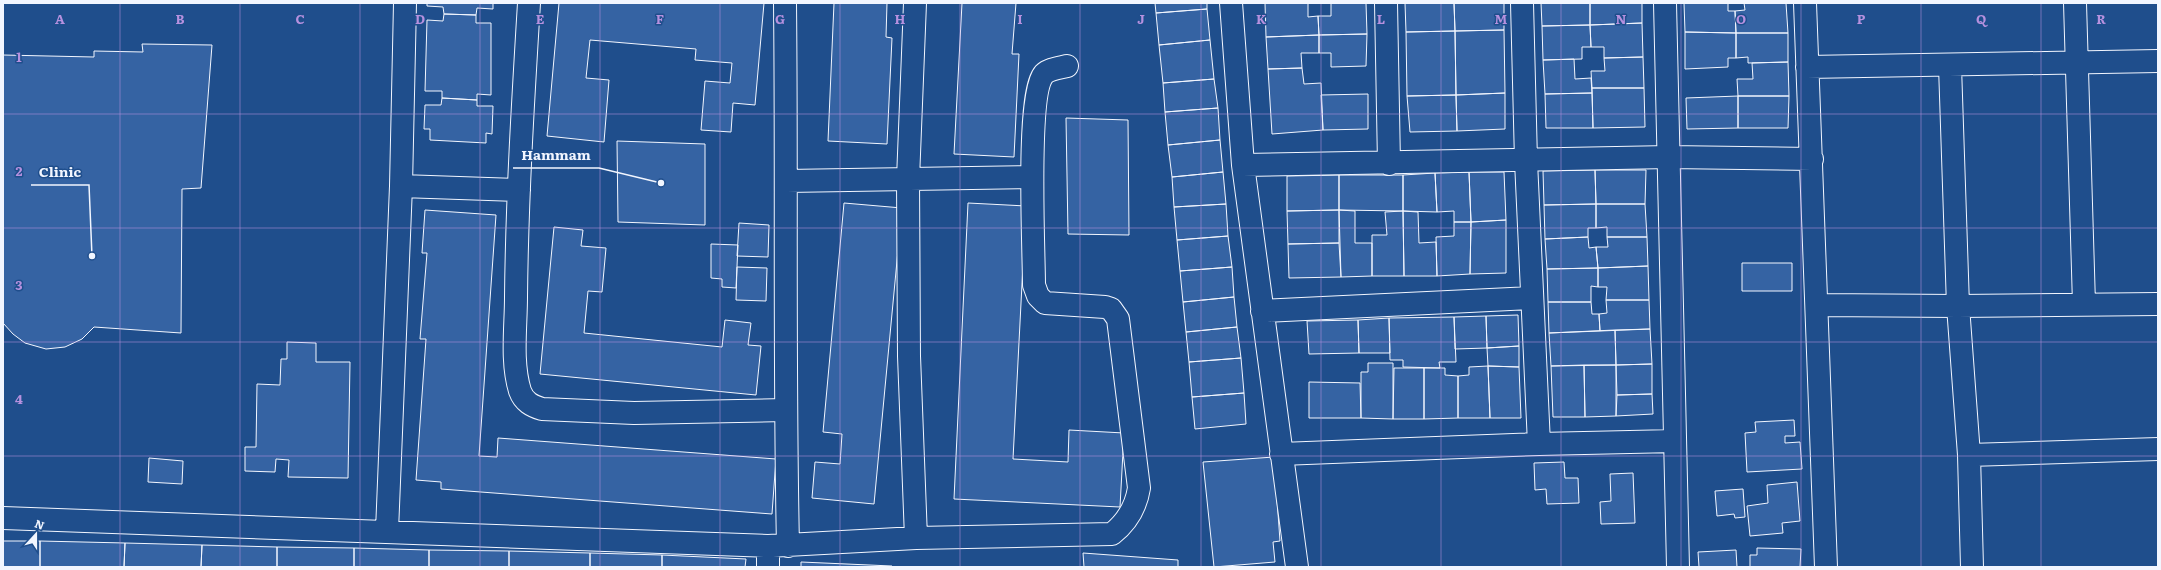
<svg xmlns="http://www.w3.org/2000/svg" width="2161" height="570" font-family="Literata,serif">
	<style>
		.building { fill: #3563a3; stroke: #f2f6ff }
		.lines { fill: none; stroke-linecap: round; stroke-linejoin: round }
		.minor-casing { stroke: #f2f6ff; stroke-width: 24 }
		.minor { stroke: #1f4e8c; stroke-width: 22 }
		.grid { fill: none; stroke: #b691df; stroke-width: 1; stroke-opacity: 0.55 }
		.grid-label { font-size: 13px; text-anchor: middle; font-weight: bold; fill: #b691df; stroke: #1f4e8c; stroke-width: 3; stroke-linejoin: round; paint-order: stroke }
		.leader { fill: none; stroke: #f2f6ff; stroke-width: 1.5 }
		.callout-dot { fill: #f2f6ff; stroke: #1f4e8c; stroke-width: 1.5 }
		.callout-label { font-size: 14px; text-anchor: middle; font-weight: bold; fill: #f2f6ff; stroke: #1f4e8c; stroke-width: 3; stroke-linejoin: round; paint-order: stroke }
	</style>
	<rect width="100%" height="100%" fill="#1f4e8c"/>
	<path class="building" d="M427 3H493V9L477 8 476 15 444 14 443 7 427 6Z
		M559 3H764L755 105 733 103 731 132 701 130 705 81 730 83 732 63 695 60 696 49 590 40 586 78 609 80 604 142 547 136Z
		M834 3H887L886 37 892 38 887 144 828 141Z
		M962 3H1016L1012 54H1019L1014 157 954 154Z
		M1155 3H1207V9L1156 13Z
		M1265 3H1308V17L1318 16 1319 35 1266 37Z
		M1331 3H1366L1367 34 1319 35 1318 16H1331Z
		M1405 3H1454L1455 31 1406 32Z
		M1454 3H1504V30L1455 31Z
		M1541 3H1590V25L1542 26Z
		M1590 3H1642V23L1590 25Z
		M1684 3H1728V11H1735L1736 33 1685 32Z
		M1744 3H1786L1788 33H1736L1735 11 1745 10Z
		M1207 9 1210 40 1159 45 1156 13Z
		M444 14 476 15V23H491V95L477 94V100L442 98V91H425L427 20 443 21Z
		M1642 23 1643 57 1604 58V47H1591L1590 25Z
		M1590 25 1591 47H1582V59L1543 60 1542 26Z
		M1504 30 1505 93 1456 95 1455 31Z
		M1455 31 1456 95 1407 96 1406 32Z
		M1685 32 1736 33V58H1728V67L1685 69Z
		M1736 33H1788V62L1748 63V57L1736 58Z
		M1367 34 1366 66 1331 67V53H1319V35Z
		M1319 35V53H1301L1302 68 1268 69 1266 37Z
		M1210 40 1214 79 1163 83 1159 45Z
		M142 44 212 45 201 188 182 189 181 333 94 327 82 339 65 347 46 349 25 343 13 334 3 323V55L94 57V51L143 52Z
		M1643 57 1644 88H1592L1591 71H1605L1604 58Z
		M1574 59 1575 79 1591 78 1592 93 1545 94 1543 60Z
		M1788 62 1789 96H1738L1737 79H1753L1752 63Z
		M1302 68 1304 84 1321 83 1323 130 1272 134 1268 69Z
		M1214 79 1218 108 1165 112 1163 83Z
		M1592 88H1644L1645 127 1593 128Z
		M1505 93V129L1457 131 1456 95Z
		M1592 93 1593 128H1546L1545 94Z
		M1368 94V129L1323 130 1321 95Z
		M1456 95 1457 131 1410 132 1407 96Z
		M1738 96H1789L1788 128H1738Z
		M1738 96V128L1687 129 1686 98Z
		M442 98 477 100V106H493L492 134 486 133V143L430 140V129H424L425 105H441Z
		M1218 108 1220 140 1168 145 1165 112Z
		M1066 118 1128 120 1129 235 1068 234Z
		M1220 140 1223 172 1172 177 1168 145Z
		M617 141 705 144V225L618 222Z
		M1595 170 1596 204 1544 205 1543 171Z
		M1595 170H1646L1645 204H1596Z
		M1223 172 1226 204 1174 207 1172 177Z
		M1469 172H1504L1506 220 1471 222Z
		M1469 172 1471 222H1454V211L1437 212 1435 173Z
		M1435 173 1437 212 1403 211V175Z
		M1339 175V210L1287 211V176Z
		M1339 175H1403V211L1339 210Z
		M844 203 902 208 874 504 812 498 815 462 840 464 842 434 823 432Z
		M968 203 1026 206 1013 459 1068 462 1069 430 1124 433 1120 507 954 499Z
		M1226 204 1228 236 1177 240 1174 207Z
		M1596 204V228H1588V237L1545 239 1544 205Z
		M1596 204H1645L1647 237H1607V227L1596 228Z
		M425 210 496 215 479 456 497 457 498 438 776 459 772 514 441 489V482L416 480 426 339H420L427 253H422Z
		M1339 210V243L1288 244 1287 211Z
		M1339 210 1355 211V243H1372V276L1341 277Z
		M1403 211 1418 212 1419 243 1436 242 1437 276H1404Z
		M1403 211 1404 276H1372V235H1387L1385 212Z
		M1506 220V273L1470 274 1471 222Z
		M1454 222H1471L1470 274 1437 276 1436 237 1454 236Z
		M739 223 769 225 768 257 737 256Z
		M554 227 583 230 581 246 606 248 602 292 588 291 584 333 722 347 725 320 751 323 748 345 761 346 756 395 540 374Z
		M1228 236 1232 267 1180 271 1177 240Z
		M1588 237 1589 248 1596 247 1598 268 1547 269 1545 239Z
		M1607 237H1647L1648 266 1598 268 1596 247H1608Z
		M1339 243 1341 277 1289 278 1288 244Z
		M711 244 738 245 736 288 722 287V279L711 278Z
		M1742 263H1792V291H1742Z
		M1648 266 1649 300H1606L1607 287H1598V268Z
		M737 267 767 268 766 301 736 300Z
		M1232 267 1234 297 1183 302 1180 271Z
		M1598 268V287L1591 286V302H1548L1547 269Z
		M1234 297 1237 327 1186 332 1183 302Z
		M1606 300H1649L1650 329 1600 331 1599 314 1607 313Z
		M1548 302H1591L1592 314H1599L1600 331 1549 333Z
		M1518 315 1519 346 1487 348 1486 316Z
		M1486 316 1487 348 1455 349 1454 317Z
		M1454 317 1456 362H1439L1440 368 1403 367V360H1390L1389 318Z
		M1389 318 1390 353H1359L1358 320Z
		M1358 320 1359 353 1309 354 1307 321Z
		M1237 327 1241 358 1189 362 1186 332Z
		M1650 329 1652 364 1616 365 1615 330Z
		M1615 330 1616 365 1551 366 1549 333Z
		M287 342 316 343V362H350L348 478 288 477 289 460 276 459 275 472 245 471V447H256L257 384 280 385 281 359H287Z
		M1519 346V367L1488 366 1487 348Z
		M1241 358 1244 393 1192 397 1189 362Z
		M1368 363H1393V419L1361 418V372H1368Z
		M1652 364V394L1617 395 1616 365Z
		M1584 365 1585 417H1553L1551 366Z
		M1584 365H1616V416L1585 417Z
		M1488 366 1519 367 1521 418H1490Z
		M1488 366 1490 418H1458V376L1469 375V367Z
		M1394 368H1424V419H1393Z
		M1424 368H1445V375L1458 376V418L1424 419Z
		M1309 382 1360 383 1361 418H1309Z
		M1244 393 1246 424 1195 429 1192 397Z
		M1652 394 1653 414 1616 416 1617 395Z
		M1794 420 1795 436H1785V443L1800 442 1802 469 1747 472 1745 433 1756 432 1755 422Z
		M1274 457 1280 541 1273 542 1275 562 1214 567 1203 462Z
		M149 458 183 461 182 484 148 482Z
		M1564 462 1565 478H1578L1579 503 1547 504 1546 489 1535 490 1534 463Z
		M1633 473 1635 523 1601 524 1600 502 1611 501 1610 474Z
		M1797 482 1800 521 1782 523 1783 533 1750 536 1747 506 1768 503 1767 485Z
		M1743 489 1745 517 1735 518 1734 514 1717 516 1715 491Z
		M3 541H40V567H3Z
		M40 541 125 543 124 567H40Z
		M125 543 202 545 201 567H124Z
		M202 545 277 547V567H201Z
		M277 547 354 548V567H277Z
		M354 548 429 550V567H354Z
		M1757 548 1801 549 1800 567H1750V555H1757Z
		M429 550 509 551V567H429Z
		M1736 550 1737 567H1699L1698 552Z
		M509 551 590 553V567H509Z
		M590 553 662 555V567H590Z
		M1083 553 1178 560V567H1084Z
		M662 555 746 559 745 567H662Z
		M801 562 892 566V567H801Z"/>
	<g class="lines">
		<g class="minor-casing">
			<path id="minor" d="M529 3C523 101 517 199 516 297 516 327 511 362 520 391 524 402 532 406 542 409L634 413 785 410
				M785 3C787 184 784 365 788 546
				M915 3 908 179 909 356 916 538
				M1231 3 1243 165 1297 567
				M1386 3 1389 164
				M1522 3 1526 161 1539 444
				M1665 3 1678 567
				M1805 3 1826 567
				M2075 3 2084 304
				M1950 66 1958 306 1969 455 1972 567
				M1807 67 2158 61
				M1243 165 1669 157 1812 159
				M787 181 1032 177
				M401 186 519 190
				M1817 305 1958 306 2158 304
				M1262 311 1532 298
				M1281 454 1539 444 1675 441
				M1969 455 2158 449
				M3 518 768 546 916 538 1112 534C1127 522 1136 507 1139 488L1118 319 1111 309 1105 307 1045 303 1038 296 1034 285C1034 251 1026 94 1044 74 1049 69 1059 68 1067 66
				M387 531 401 186 405 3
				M768 546V567"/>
		</g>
		<use href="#minor" class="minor"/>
	</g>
	<path class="grid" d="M120 3V567M240 3V567M360 3V567M480 3V567M600 3V567M720 3V567M840 3V567M960 3V567M1080 3V567M1201 3V567M1321 3V567M1441 3V567M1561 3V567M1681 3V567M1801 3V567M1921 3V567M2041 3V567M3 114H2158M3 228H2158M3 342H2158M3 456H2158"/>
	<g class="grid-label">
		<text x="60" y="24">A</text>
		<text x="180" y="24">B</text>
		<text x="300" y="24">C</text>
		<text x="420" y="24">D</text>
		<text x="540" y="24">E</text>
		<text x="660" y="24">F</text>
		<text x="780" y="24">G</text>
		<text x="900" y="24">H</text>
		<text x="1020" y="24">I</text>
		<text x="1141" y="24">J</text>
		<text x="1261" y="24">K</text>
		<text x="1381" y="24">L</text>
		<text x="1501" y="24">M</text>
		<text x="1621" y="24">N</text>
		<text x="1741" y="24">O</text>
		<text x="1861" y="24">P</text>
		<text x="1981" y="24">Q</text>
		<text x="2101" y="24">R</text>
		<text x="19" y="62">1</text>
		<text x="19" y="176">2</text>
		<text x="19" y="290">3</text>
		<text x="19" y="404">4</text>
	</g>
	<path class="leader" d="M661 183L599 168H513M92 256L89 185H31"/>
	<g class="callout-dot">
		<circle cx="661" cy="183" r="4"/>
		<circle cx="92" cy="256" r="4"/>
	</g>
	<g class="callout-label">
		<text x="556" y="160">Hammam</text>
		<text x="60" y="177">Clinic</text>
	</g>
	<rect width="2161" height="570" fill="none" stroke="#f2f6ff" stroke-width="8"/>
	<g transform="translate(36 534) rotate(21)" stroke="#1f4e8c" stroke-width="3" paint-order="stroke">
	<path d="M0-3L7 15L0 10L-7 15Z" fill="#f2f6ff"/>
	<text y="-6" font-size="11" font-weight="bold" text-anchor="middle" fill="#f2f6ff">N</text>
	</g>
</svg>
